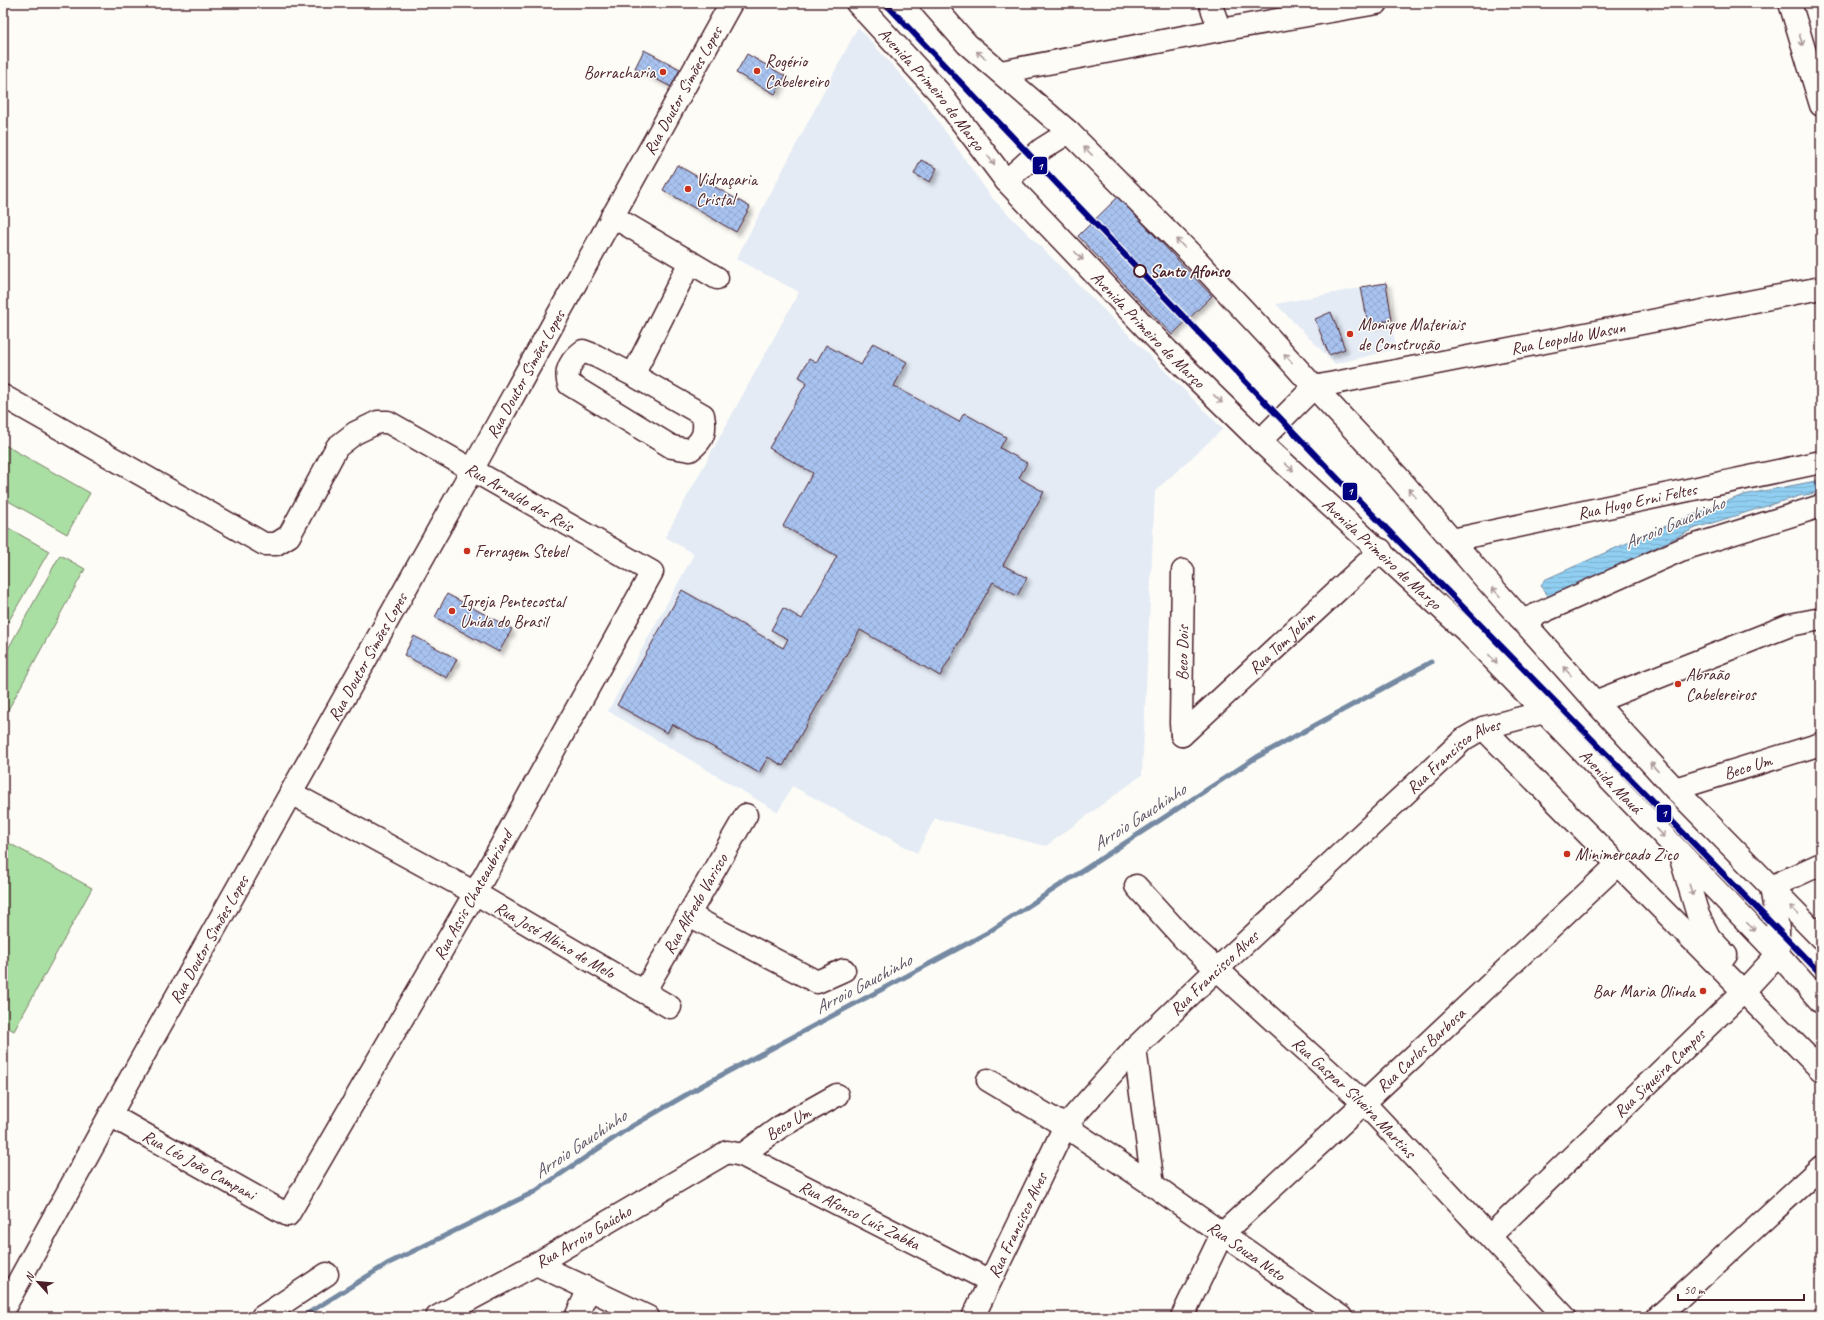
<svg xmlns="http://www.w3.org/2000/svg" width="1824" height="1320" font-family="Caveat,sans-serif">
	<style>
		.built { fill: #e4ebf5 }
		.pitch { fill: #a9dfa3; stroke: #7a7f67 }
		.water { fill: url(#water-rules); stroke: #7489a2 }
		.lines { fill: none; stroke-linecap: round; stroke-linejoin: round }
		.stream { stroke: #7489a2; stroke-width: 5 }
		.building { fill: url(#building-cross-hatch); stroke: #4a1f2b; filter: url(#shadow) }
		.minor-casing { stroke: #4a1f2b; stroke-width: 25 }
		.major-casing { stroke: #4a1f2b; stroke-width: 25 }
		.minor { stroke: #fdfcf7; stroke-width: 22 }
		.major { stroke: #fdfcf7; stroke-width: 22 }
		.metro-1-casing { stroke: #fdfcf7; stroke-width: 9 }
		.metro-1 { stroke: #000080; stroke-width: 6 }
		.oneway { stroke: #ac999b }
		.poi-dot { fill: #c8321e; stroke: #fdfcf7; stroke-width: 1.5 }
		.stop-dot { fill: #fdfcf7; stroke: #4a1f2b; stroke-width: 2 }
		.labels { text-anchor: middle; dominant-baseline: central; stroke-width: 3; stroke-linejoin: round; paint-order: stroke }
		.poi-label { font-size: 17px; fill: #4a1f2b; stroke: #fdfcf7; text-anchor: start }
		.street-label { font-size: 17px; fill: #4a1f2b; stroke: #fdfcf7 }
		.stop-label { font-size: 17px; font-weight: bold; fill: #4a1f2b; stroke: #fdfcf7; text-anchor: start }
		.water-label { font-size: 18px; font-style: italic; fill: #5f5466; stroke: #fdfcf7 }
		.line-badge { stroke: #fdfcf7; stroke-width: 1.5 }
		.badge-label { font-size: 11px; text-anchor: middle; font-weight: bold; fill: #fff }
	</style>
	<defs>
		<pattern id="water-rules" width="6" height="5" patternUnits="userSpaceOnUse"><rect width="6" height="5" fill="#90cff1"/><path d="M0 2.5h6" fill="none" stroke="#7eb1cf"/></pattern>
		<pattern id="building-cross-hatch" width="8" height="8" patternUnits="userSpaceOnUse"><rect width="8" height="8" fill="#a8c3f0"/><path d="M0 0l8 8M0 8l8-8" fill="none" stroke="#92a7ce"/></pattern>
		<filter id="shadow"><feDropShadow dx="3.5" dy="3.5" stdDeviation="2" flood-color="#0004"/></filter>
	</defs>
	<rect width="100%" height="100%" fill="#fdfcf7"/>
	<filter id="ink" filterUnits="userSpaceOnUse"><feTurbulence type="fractalNoise" baseFrequency=".025" numOctaves="2"/><feDisplacementMap in="SourceGraphic" scale="8" xChannelSelector="R" yChannelSelector="G"/><feConvolveMatrix kernelMatrix="1 2 1 2 8 2 1 2 1" color-interpolation-filters="sRGB"/></filter>
	<g filter="url(#ink)">
		<path class="built" d="M858 27 924 101 992 198 1223 429 1155 491 1142 775 1046 846 935 818 917 853 792 786 778 812 608 711 694 554 665 537 799 292 736 259Z
			M1386 283 1396 349 1335 364 1276 304Z"/>
		<path class="pitch" d="M3 444 90 493 67 534 3 498Z
			M3 525 49 551 3 631Z
			M60 555 85 569 3 719V658Z
			M3 840 92 888 14 1031 3 1025Z"/>
		<path class="water" d="M1821 480V492L1799 496 1696 528 1550 598 1541 587 1544 580 1663 527 1743 495Z"/>
		<g class="lines">
			<path class="stream" d="M302 1317 387 1264 534 1192 629 1128 703 1085 987 933 1257 757 1431 662"/>
		</g>
		<path class="building" d="M644 50 680 69 671 87 635 68Z
			M747 54 785 76 775 94 736 73Z
			M921 160 937 168 930 182 914 174Z
			M677 165 750 207 736 232 663 190Z
			M1118 197 1212 296 1172 335 1078 236Z
			M1386 283 1392 320 1368 324 1361 287Z
			M1331 312 1345 349 1329 355 1315 319Z
			M873 343 907 362 894 386 959 422 964 413 1006 437 1000 448 1027 463 1019 478 1044 492 1003 565 1027 578 1017 596 993 582 940 676 860 630 783 766 768 757 759 773 672 724 667 733 617 705 682 590 783 648 788 639 771 630 783 608 802 619 837 556 783 526 813 473 769 448 807 382 799 377 809 359 816 363 826 345 861 365Z
			M447 594 512 629 499 652 435 617Z
			M414 636 457 659 447 678 404 655Z"/>
		<g class="lines">
			<g class="minor-casing">
				<g id="minor">
					<path d="M1790 3 1821 105"/>
					<path d="M1220 30 1377 3"/>
					<path d="M1001 72 1220 30 1210 3"/>
					<path d="M612 216 717 278"/>
					<path d="M633 375 596 356 583 351C572 359 564 370 569 384L672 447 690 450C704 440 706 431 703 415L633 375 690 262"/>
					<path id="s1" d="M3 396 264 544H276L289 536 337 447 355 433 378 422H388L652 572 475 893 288 1215 110 1115"/>
					<path id="s2" d="M1260 441 1314 387 1821 288"/>
					<path id="s3" d="M1452 540 1821 462"/>
					<path d="M1522 621 1683 549 1821 506"/>
					<path d="M1595 702 1790 625 1821 619"/>
					<path d="M1483 728 1821 1070"/>
					<path id="s4" d="M1182 735 1381 550"/>
					<path id="s5" d="M1182 735 1181 723 1183 571"/>
					<path id="s6" d="M1675 789 1821 744"/>
					<path id="s7" d="M291 793 475 893 670 1007"/>
					<path d="M1679 852 1698 915 1709 937 1726 955"/>
					<path id="s8" d="M1136 886 1185 940 1364 1103 1565 1317"/>
					<path d="M689 915 817 982 844 970"/>
					<path id="s9" d="M644 992 746 815"/>
					<path d="M1135 1048 1153 1185"/>
					<path id="s10" d="M988 1080 1065 1126 1153 1185 1341 1317"/>
					<path id="s11" d="M742 1155 780 1127 837 1095"/>
					<path id="s12" d="M1490 1236 1743 992 1778 954V929L1771 887 1821 864"/>
					<path d="M536 1264 648 1317"/>
					<path d="M262 1317 327 1274"/>
					<path id="s13" d="M437 1317 536 1264 727 1152 742 1155 990 1281"/>
					<path d="M576 1317 589 1289"/>
					<path id="s14" d="M973 1317 1065 1126 1135 1048 1216 970 1464 739 1483 728 1544 712"/>
					<path id="s15" d="M1182 1317 1222 1234 1364 1103 1618 864"/>
					<path d="M1658 1317 1821 1167"/>
				</g>
			</g>
			<g class="major-casing">
				<g id="major">
					<path id="s16" d="M857 3 939 92 1006 181 1168 351 1260 441 1466 631 1778 954 1821 1002"/>
					<path d="M931 3 967 44 1069 132 1193 256 1267 335 1314 387 1399 478 1480 573 1595 702 1675 789 1821 938"/>
					<path d="M1006 181 1042 149 1069 132"/>
					<path id="s17" d="M3 1310 110 1115 472 470 731 3"/>
				</g>
			</g>
			<use href="#minor" class="minor"/>
			<use href="#major" class="major"/>
			<g class="metro-1-casing">
				<path id="metro-1" d="M885 3 1341 482 1821 974"/>
			</g>
			<use href="#metro-1" class="metro-1"/>
		</g>
		<defs><path id="oneway-shaft" d="M-6 0H5M1.5-3L5.5 0L1.5 3" fill="none" stroke-width="1.6" stroke-linecap="round" stroke-linejoin="round"/></defs>
		<g class="oneway">
			<use href="#oneway-shaft" transform="translate(1801 40) rotate(73)"/>
			<use href="#oneway-shaft" transform="translate(981 55) rotate(-140)"/>
			<use href="#oneway-shaft" transform="translate(1088 151) rotate(-135)"/>
			<use href="#oneway-shaft" transform="translate(991 160) rotate(53)"/>
			<use href="#oneway-shaft" transform="translate(1180 243) rotate(-135)"/>
			<use href="#oneway-shaft" transform="translate(1079 256) rotate(46)"/>
			<use href="#oneway-shaft" transform="translate(1288 358) rotate(-132)"/>
			<use href="#oneway-shaft" transform="translate(1218 399) rotate(44)"/>
			<use href="#oneway-shaft" transform="translate(1289 467) rotate(42)"/>
			<use href="#oneway-shaft" transform="translate(1412 493) rotate(-131)"/>
			<use href="#oneway-shaft" transform="translate(1496 592) rotate(-132)"/>
			<use href="#oneway-shaft" transform="translate(1493 659) rotate(46)"/>
			<use href="#oneway-shaft" transform="translate(1567 671) rotate(-132)"/>
			<use href="#oneway-shaft" transform="translate(1654 767) rotate(-133)"/>
			<use href="#oneway-shaft" transform="translate(1661 833) rotate(46)"/>
			<use href="#oneway-shaft" transform="translate(1691 890) rotate(73)"/>
			<use href="#oneway-shaft" transform="translate(1794 910) rotate(-135)"/>
			<use href="#oneway-shaft" transform="translate(1751 927) rotate(46)"/>
		</g>
	</g>
	<g class="poi-dot">
		<circle cx="757" cy="71" r="4"/>
		<circle cx="663" cy="72" r="4"/>
		<circle cx="688" cy="189" r="4"/>
		<circle cx="1350" cy="334" r="4"/>
		<circle cx="467" cy="551" r="4"/>
		<circle cx="452" cy="611" r="4"/>
		<circle cx="1678" cy="684" r="4"/>
		<circle cx="1567" cy="854" r="4"/>
		<circle cx="1703" cy="991" r="4"/>
	</g>
	<circle class="stop-dot" cx="1140" cy="271" r="6"/>
	<g class="labels">
		<g class="poi-label">
			<text x="765" y="61">Rogério<tspan x="765" dy="20">Cabelereiro</tspan></text>
			<text x="655" y="72" text-anchor="end">Borracharia</text>
			<text x="696" y="179">Vidraçaria<tspan x="696" dy="20">Cristal</tspan></text>
			<text x="1358" y="324">Monique Materiais<tspan x="1358" dy="20">de Construção</tspan></text>
			<text x="475" y="551">Ferragem Stebel</text>
			<text x="460" y="601">Igreja Pentecostal<tspan x="460" dy="20">Unida do Brasil</tspan></text>
			<text x="1686" y="674">Abraão<tspan x="1686" dy="20">Cabelereiros</tspan></text>
			<text x="1575" y="854">Minimercado Zico</text>
			<text x="1695" y="991" text-anchor="end">Bar Maria Olinda</text>
		</g>
		<g class="street-label">
			<text stroke="none"><textPath href="#s16" startOffset="114">Avenida Primeiro de Março</textPath></text>
			<text stroke="none"><textPath href="#s17" startOffset="1396">Rua Doutor Simões Lopes</textPath></text>
			<text stroke="none"><textPath href="#s16" startOffset="438">Avenida Primeiro de Março</textPath></text>
			<text stroke="none"><textPath href="#s2" startOffset="335">Rua Leopoldo Wasun</textPath></text>
			<text stroke="none"><textPath href="#s17" startOffset="1072">Rua Doutor Simões Lopes</textPath></text>
			<text stroke="none"><textPath href="#s1" startOffset="638">Rua Arnaldo dos Reis</textPath></text>
			<text stroke="none"><textPath href="#s3" startOffset="189">Rua Hugo Erni Feltes</textPath></text>
			<text stroke="none"><textPath href="#s16" startOffset="762">Avenida Primeiro de Março</textPath></text>
			<text stroke="none"><textPath href="#s4" startOffset="136">Rua Tom Jobim</textPath></text>
			<text stroke="none"><textPath href="#s5" startOffset="82">Beco Dois</textPath></text>
			<text stroke="none"><textPath href="#s17" startOffset="748">Rua Doutor Simões Lopes</textPath></text>
			<text stroke="none"><textPath href="#s14" startOffset="750">Rua Francisco Alves</textPath></text>
			<text stroke="none"><textPath href="#s6" startOffset="76">Beco Um</textPath></text>
			<text stroke="none"><textPath href="#s16" startOffset="1085">Avenida Mauá</textPath></text>
			<text transform="translate(473 895) rotate(-61)">Rua Assis Chateaubriand</text>
			<text stroke="none"><textPath href="#s9" startOffset="102">Rua Alfredo Varisco</textPath></text>
			<text stroke="none"><textPath href="#s17" startOffset="424">Rua Doutor Simões Lopes</textPath></text>
			<text stroke="none"><textPath href="#s7" startOffset="302">Rua José Albino de Melo</textPath></text>
			<text stroke="none"><textPath href="#s14" startOffset="426">Rua Francisco Alves</textPath></text>
			<text stroke="none"><textPath href="#s15" startOffset="363">Rua Carlos Barbosa</textPath></text>
			<text stroke="none"><textPath href="#s12" startOffset="235">Rua Siqueira Campos</textPath></text>
			<text stroke="none"><textPath href="#s8" startOffset="304">Rua Gaspar Silveira Martins</textPath></text>
			<text stroke="none"><textPath href="#s11" startOffset="56">Beco Um</textPath></text>
			<text transform="translate(199 1165) rotate(29)">Rua Léo João Campani</text>
			<text stroke="none"><textPath href="#s13" startOffset="481">Rua Afonso Luís Zabka</textPath></text>
			<text stroke="none"><textPath href="#s14" startOffset="102">Rua Francisco Alves</textPath></text>
			<text stroke="none"><textPath href="#s13" startOffset="167">Rua Arroio Gaúcho</textPath></text>
			<text stroke="none"><textPath href="#s10" startOffset="310">Rua Souza Neto</textPath></text>
		</g>
		<g class="stop-label">
			<text x="1150" y="271">Santo Afonso</text>
		</g>
		<g class="water-label">
			<text transform="translate(1674 523) rotate(-23)">Arroio Gauchinho</text>
			<text transform="translate(1139 817) rotate(-33)">Arroio Gauchinho</text>
			<text transform="translate(863 984) rotate(-28)">Arroio Gauchinho</text>
			<text transform="translate(580 1144) rotate(-34)">Arroio Gauchinho</text>
		</g>
	</g>
	<g class="line-badge">
		<rect x="1032" y="156" width="16" height="19" rx="4" fill="#000080"/>
		<rect x="1342" y="482" width="16" height="19" rx="4" fill="#000080"/>
		<rect x="1656" y="804" width="16" height="19" rx="4" fill="#000080"/>
	</g>
	<g class="badge-label">
		<text x="1040" y="170">1</text>
		<text x="1350" y="495">1</text>
		<text x="1664" y="817">1</text>
	</g>
	<rect width="1824" height="1320" fill="none" stroke="#fdfcf7" stroke-width="16"/>
	<rect x="8" y="8" width="1808" height="1304" fill="none" stroke="#4a1f2b" stroke-width="1.5" filter="url(#ink)"/>
	<g transform="translate(38 1282) rotate(297)" stroke="#fdfcf7" stroke-width="3" paint-order="stroke">
	<path d="M0-3L7 15L0 10L-7 15Z" fill="#4a1f2b"/>
	<text y="-6" font-size="11" font-weight="bold" text-anchor="middle" fill="#4a1f2b">N</text>
	</g>
	<path d="M1678 1294v6h126v-6" fill="none" stroke="#4a1f2b" stroke-width="2"/>
	<text x="1684" y="1294" font-size="12" fill="#4a1f2b" stroke="#fdfcf7" stroke-width="3" paint-order="stroke">50 m</text>
</svg>
